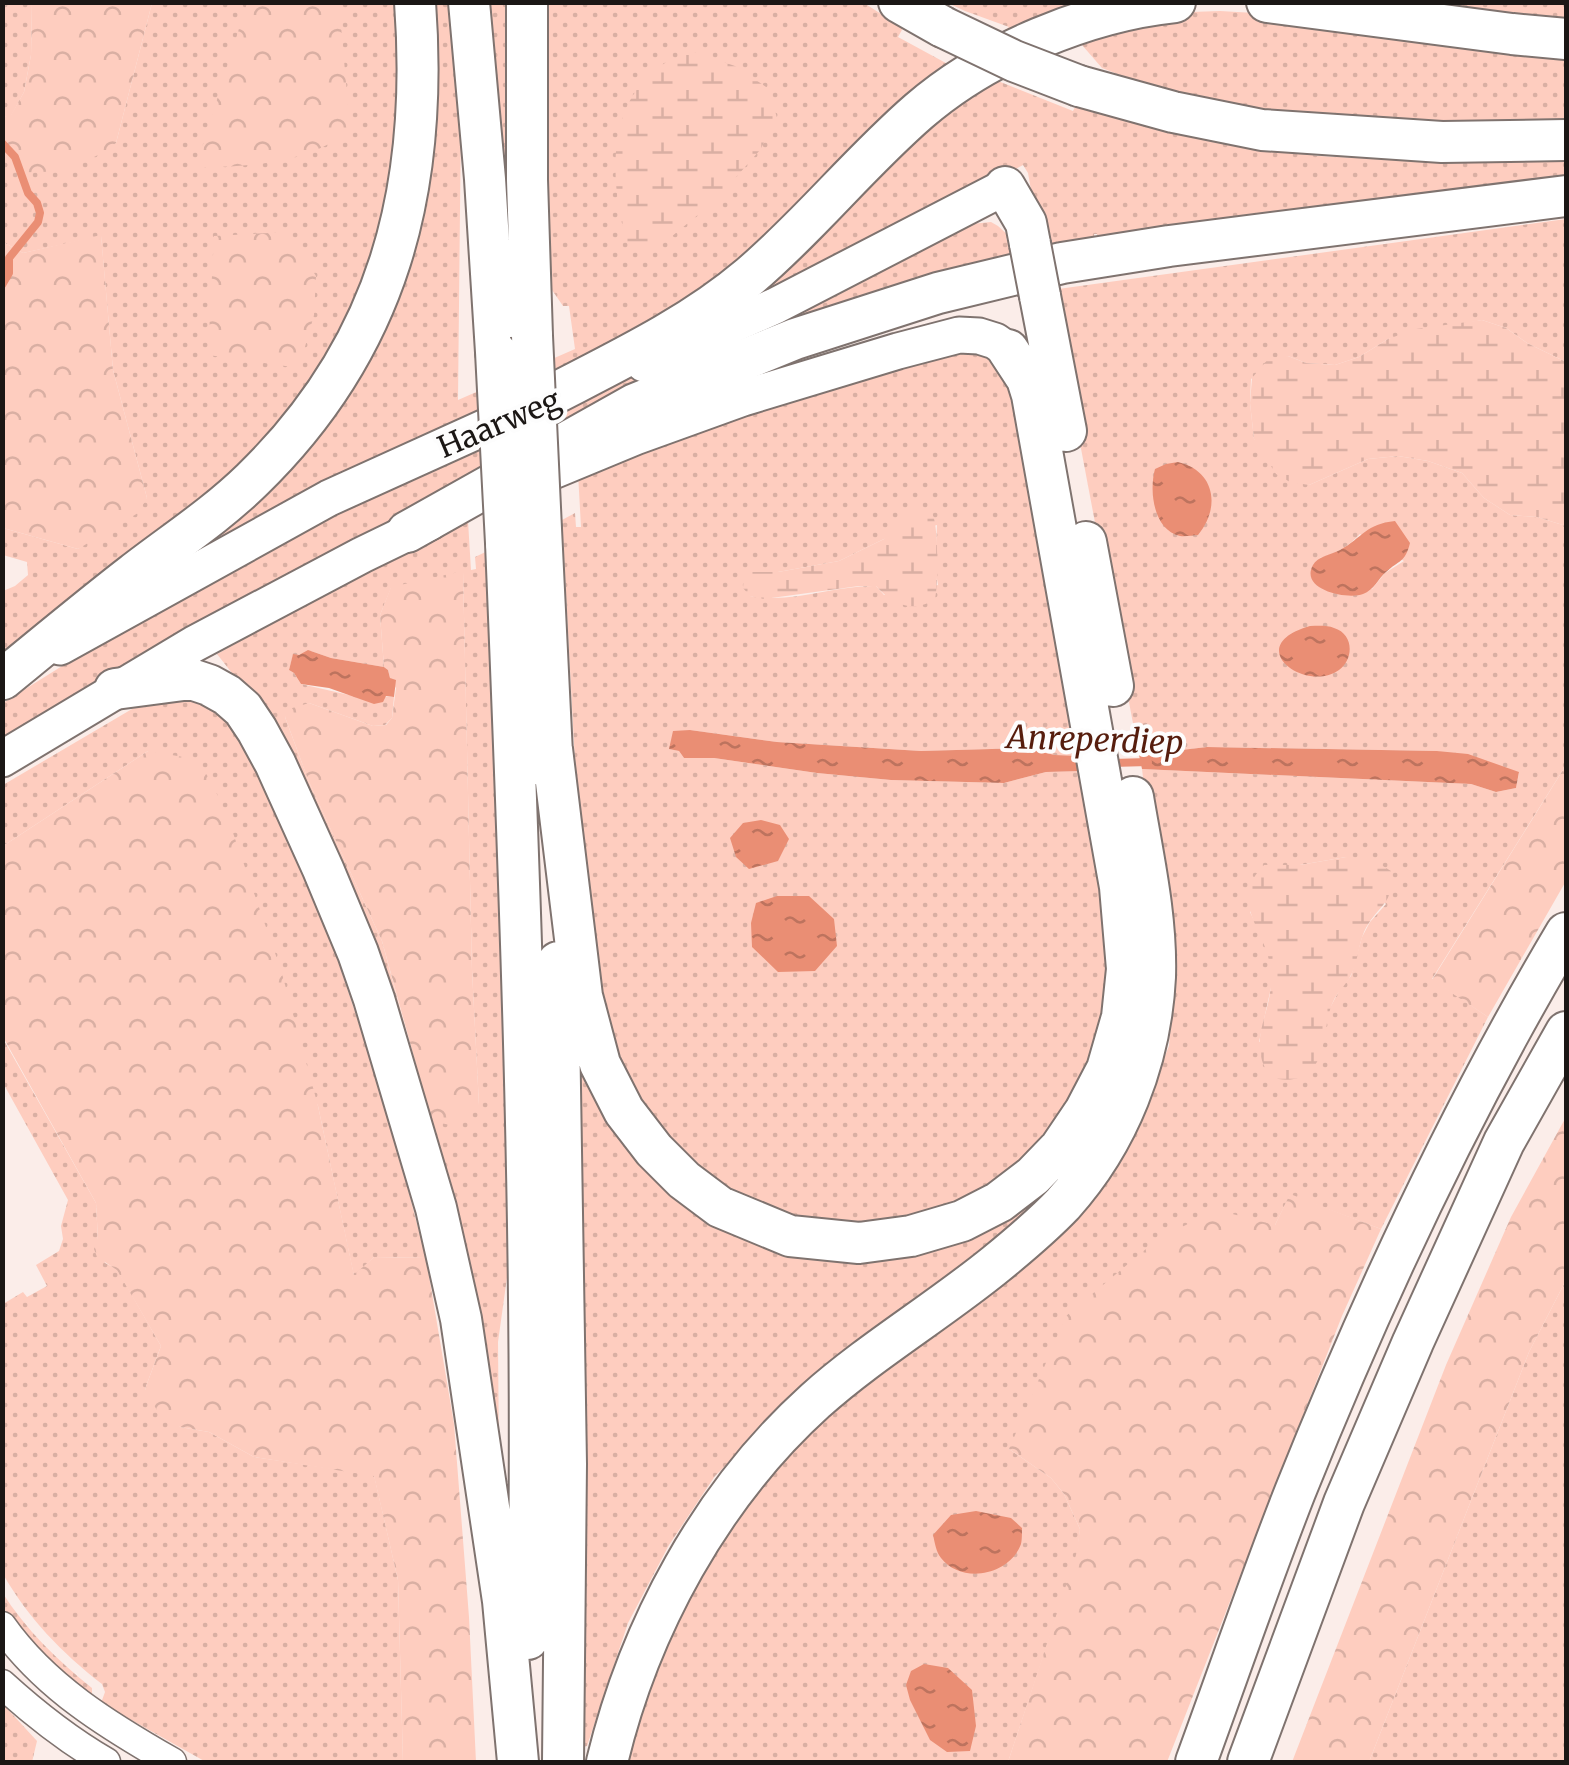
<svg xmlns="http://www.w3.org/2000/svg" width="1569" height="1765" font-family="Merriweather,serif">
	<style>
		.grass { fill: url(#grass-dots); fill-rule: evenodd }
		.forest { fill: url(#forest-crowns) }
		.wetland { fill: url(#wetland-marsh) }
		.water { fill: url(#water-ripples) }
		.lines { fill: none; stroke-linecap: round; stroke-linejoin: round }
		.stream { stroke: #ea8e74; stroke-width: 8 }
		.minor-casing { stroke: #7f736f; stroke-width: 31 }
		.major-casing { stroke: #7f736f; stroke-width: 39 }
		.highway-casing { stroke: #7f736f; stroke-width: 44 }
		.minor { stroke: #fff; stroke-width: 28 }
		.major { stroke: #fff; stroke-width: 35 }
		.highway { stroke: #fff; stroke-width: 40 }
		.highway-bridge-casing { stroke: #7f736f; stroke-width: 44; stroke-linecap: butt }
		.highway-bridge { stroke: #fff; stroke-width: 40 }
		.labels { text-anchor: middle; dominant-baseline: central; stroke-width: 8; stroke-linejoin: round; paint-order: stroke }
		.street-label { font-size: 30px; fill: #1b1715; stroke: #fdfdfd }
		.water-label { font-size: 32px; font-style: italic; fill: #561d0d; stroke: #fdfdfd }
	</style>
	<defs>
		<pattern id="grass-dots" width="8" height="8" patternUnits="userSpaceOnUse" patternTransform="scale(2.5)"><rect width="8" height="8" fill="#fecdbf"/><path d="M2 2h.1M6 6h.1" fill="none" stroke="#d9afa3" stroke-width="1.8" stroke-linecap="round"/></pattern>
		<pattern id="forest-crowns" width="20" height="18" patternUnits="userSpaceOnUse" patternTransform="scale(2.5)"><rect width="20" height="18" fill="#fecdbf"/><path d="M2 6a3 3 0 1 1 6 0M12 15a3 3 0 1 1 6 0" fill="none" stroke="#d9afa3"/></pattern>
		<pattern id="wetland-marsh" width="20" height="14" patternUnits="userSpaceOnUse" patternTransform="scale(2.5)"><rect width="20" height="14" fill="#fecdbf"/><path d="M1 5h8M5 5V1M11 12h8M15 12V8" fill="none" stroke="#d9afa3"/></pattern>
		<pattern id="water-ripples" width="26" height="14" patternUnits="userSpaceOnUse" patternTransform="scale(2.5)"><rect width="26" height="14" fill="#ea8e74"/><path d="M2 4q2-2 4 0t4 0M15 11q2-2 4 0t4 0" fill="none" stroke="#bd735e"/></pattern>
	</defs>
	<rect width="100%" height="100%" fill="#fbede9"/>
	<path class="grass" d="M3 3H32L31 55 24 92 11 116 3 117Z
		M152 3H405L403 146 373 282 278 439 3 657V591L15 586 28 575 27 562 3 555V528L78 549 147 498 113 370 101 236 23 253 3 242 2 143 25 171 116 143Z
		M422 3H460L462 22 458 400 575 349 569 306H563L552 290 537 3H864L903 28 898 37 955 68 1009 27 965 11 948 3H1129L1030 33 700 304 194 553 376 325Z
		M478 3H515L520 336Z
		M1335 3H1566V30Z
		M1220 11 1304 16 1566 48V132L1367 129 1126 88 1128 78 1102 68 1075 37 1191 12Z
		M988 77 1073 111 1076 105 1238 144 1319 156 1417 161 1566 160V187L1098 237 1097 234H1094L1095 239 1049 255 1036 218 1028 173 1023 165 805 280 726 308 868 172Z
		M1566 219V362L1527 343 1506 328 1482 320 1388 339 1359 357 1335 365 1306 363 1288 356 1251 379 1250 403 1254 439 1309 485 1368 459 1398 456 1428 461 1462 473 1484 498 1510 515 1537 517 1566 526V765L1432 979 1488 1017 1381 1229 1290 1195 1275 1225 1009 1449 1051 1478 1064 1494 1080 1529 1077 1555 1008 1762H619L649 1659 753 1486 821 1415 1127 1148 1169 1046 1176 963 1164 862 1145 795 1142 769 1471 784 1496 792 1516 788 1519 773 1437 751 1207 747 1139 755 1051 290ZM1360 534 1404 561 1385 573 1372 589 1320 558C1336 554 1349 546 1360 534ZM1346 857 1386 904 1370 922 1362 937 1351 976 1340 989 1331 1006 1259 1042 1272 983 1270 954 1250 912 1300 865Z
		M991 222 998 226 1009 236 1006 239 1014 248 1017 262 951 278 3 742V703L166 601 277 539 464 451 779 313 961 225Z
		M952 347 989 352 1019 395 1081 756 1055 755 1023 748 921 751 777 742 690 730 670 749 679 751 684 758H714L817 773 891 780 1004 783 1046 772 1083 771 1094 794 1112 983 1090 1071 1040 1144 1000 1179 953 1204 883 1224 819 1222 758 1204 700 1174 666 1143 609 1051 581 874 562 520 575 513 576 527H581L578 473 686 430ZM937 525 935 567 938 585 884 595 876 586C834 585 792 604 750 596L749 572H778L839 561 884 539Z
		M468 521 471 570 476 569 475 557 496 547 510 1256 498 1342 499 1457 452 1234 239 682 217 654 300 607ZM463 572 472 970 479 1105 415 1064 382 941 309 782 285 717 309 703 373 726 385 725 392 718 394 697 349 695 301 684 294 673 289 670 293 655H299L311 651 331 658 384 667 380 615 391 588Z
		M186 699C218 707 227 718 245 745L330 937 385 1102 426 1258 374 1257 354 1276 318 1106 148 751 3 846V785L132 709 152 700Z
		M575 1005 611 1114 818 1254 1076 1166 1035 1209 781 1411 715 1476 669 1545 628 1623 587 1746 579 1748 585 1341 583 1245 574 1241Z
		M2 1037 96 1203 98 1240 105 1263 117 1269 161 1346 145 1389 180 1427 209 1432 254 1457 374 1475 398 1580 403 1762H206L101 1703 105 1692 102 1684C62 1653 28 1618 3 1574V1304L23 1292 27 1297 47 1286 36 1265 59 1251 63 1239 61 1226 68 1200 3 1083Z
		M1566 1280V1762H1369L1529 1352Z
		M2 1592C26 1630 57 1660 92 1688V1697C66 1676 17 1637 4 1608 2 1603 3 1597 2 1592Z
		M2 1703 37 1741 32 1762H3Z"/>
	<path class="forest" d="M32 3H152L116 143C87 164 62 174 25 172L3 143V117L11 115 24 92 31 55Z
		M247 3H339L350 128C317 163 242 168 196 167Z
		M288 232 316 276 314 315 299 368 208 355 214 236Z
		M101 235 113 370 147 498 138 513 78 549 3 528V242L23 253Z
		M463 571 472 970 479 1105C463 1125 454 1130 431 1119L382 941 309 782 285 717 289 709 309 703 373 726 386 725 392 718 396 688 390 678 388 670 384 667 380 615 391 587Z
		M148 751 195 759 212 782 233 833 281 970 318 1106 354 1275 374 1257 426 1258 454 1424 469 1617 476 1762H403L398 1580 374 1476 254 1457 209 1432 180 1427 159 1414 145 1389 161 1346 117 1270 97 1257 94 1249 98 1240 96 1203 3 1037V846Z
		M1566 765V881L1488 1017 1432 980Z
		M1566 1117V1280L1529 1352 1369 1762H1292L1446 1365 1511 1217Z
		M1290 1194 1381 1229 1342 1316 1167 1762H1008L1076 1555 1080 1529 1064 1494 1051 1478 1009 1449 1066 1316 1159 1238 1217 1210 1275 1225Z"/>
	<path class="wetland" d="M694 52 735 66 769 89 777 118 760 150 716 200 654 251 640 252 627 243C610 184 604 101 665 63 673 58 685 55 694 52Z
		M1482 320 1506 328 1527 343 1566 362V526L1537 517 1510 515 1484 498 1462 473 1428 461 1398 456 1368 459 1309 485 1290 482 1276 474 1254 439 1250 403 1252 378 1269 358 1288 356 1306 363 1335 365 1359 357 1388 339 1416 329Z
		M917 507C925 509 927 507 932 514 939 523 938 587 935 599 913 614 892 604 876 586H859L764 599 750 596 743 588 744 575 749 572H778L839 561 884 539 904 514Z
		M1346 857 1371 859 1391 871C1395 906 1377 904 1364 932 1358 946 1358 963 1350 977 1345 986 1337 992 1333 1002 1323 1023 1328 1051 1312 1069 1300 1082 1285 1081 1270 1077 1246 1040 1271 1017 1271 980 1272 945 1250 927 1248 898 1248 883 1255 875 1264 865H1300Z"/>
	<path class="water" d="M1178 462C1215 471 1221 507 1198 535 1192 535 1186 537 1180 536 1153 530 1149 490 1155 469L1166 464Z
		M1395 521 1410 543C1405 563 1399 560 1386 572 1378 579 1374 590 1363 594 1348 600 1299 590 1313 565 1317 557 1332 554 1340 550 1363 537 1366 524 1395 521Z
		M1310 626C1318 626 1327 625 1334 628 1354 634 1354 659 1339 670 1306 694 1240 646 1310 626Z
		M308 650 331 658 384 667 388 670 390 678 396 680 394 697 386 696 383 702 374 704 329 688 301 684 294 673 289 670 293 654 299 655Z
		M690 730 777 742 921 751 1023 748 1055 755 1081 756 1083 771 1046 772 1004 783 891 780 817 773 714 758H684L679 751 669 749 673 731Z
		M1207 747 1437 751 1468 754 1519 772 1516 788 1496 792 1471 784 1142 769 1139 755Z
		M761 820 780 825 789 839 778 861 749 869 736 857 730 838 743 823Z
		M777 896H809L834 919 837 946 815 971 778 972 752 947 751 923 756 903Z
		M976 1511 1011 1518 1022 1528C1022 1532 1022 1541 1021 1544 1010 1575 962 1585 941 1558 936 1552 935 1543 933 1535L951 1515Z
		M924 1664 948 1668 972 1690 976 1726 970 1751 947 1752 930 1740 910 1700 906 1685 911 1671Z"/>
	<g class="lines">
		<path class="stream" d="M2 143 15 157 28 193 37 203 40 213 38 222 9 258V273L2 285
			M1112 763 1148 762"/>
		<g class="minor-casing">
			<path id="minor" d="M2 1626C45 1687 109 1726 172 1762
				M2 1684C35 1714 68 1740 106 1762"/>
		</g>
		<g class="major-casing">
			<path id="major" d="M644 364 775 306 1005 187
				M519 485 635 437 743 398 898 351 959 335 979 336 995 341 1008 350
				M60 647 329 498 521 411
				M2 759 194 644 362 555 430 522"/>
		</g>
		<g class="highway-casing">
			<path id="highway" d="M469 2 485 179 496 352
				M527 2V180L532 336
				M899 2 943 27
				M1267 2 1512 34 1566 39
				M1079 86 1173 112 1262 130 1442 142 1566 140
				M1005 187 1026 223 1030 244
				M1040 296 1066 431
				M527 408C602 368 684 332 750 276 810 225 859 163 919 111 986 53 1088 11 1175 2
				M541 529 553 774
				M407 532 635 404 795 339 938 293 1062 263 1169 246 1566 196
				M1086 542 1113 686
				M506 543C521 908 535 1273 528 1639
				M3 679C46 644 89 608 133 574 173 543 215 516 252 480 389 347 429 189 415 2
				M115 689 191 679 209 685 227 695 243 709 257 730 275 763 323 869 358 953 374 999 436 1208 461 1319 503 1601 518 1762
				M552 749 582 996 600 1064 624 1111 654 1150 684 1180 720 1207 790 1236 859 1243 911 1236 962 1221 999 1202 1033 1176 1060 1148 1085 1111 1107 1069 1122 1017 1127 969 1120 887 1032 395 1027 379 1008 350
				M558 962 566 1464 563 1762
				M607 1762C639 1628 711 1495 815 1401 871 1351 937 1312 996 1264 1018 1246 1043 1225 1063 1204 1119 1142 1151 1060 1155 977 1157 917 1143 857 1133 797
				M1196 1762C1229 1672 1260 1581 1295 1492 1372 1300 1460 1111 1566 933
				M1248 1762 1344 1503 1413 1342 1504 1142 1566 1032"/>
		</g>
		<use href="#minor" class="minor"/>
		<use href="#major" class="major"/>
		<use href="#highway" class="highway"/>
		<g class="highway-bridge-casing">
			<path id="highway-bridge" d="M943 27 1014 61 1079 86
				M1030 244 1040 296
				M532 336 541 529
				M496 352 506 543"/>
		</g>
		<use href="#highway-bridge" class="highway-bridge"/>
	</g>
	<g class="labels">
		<g class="street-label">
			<text transform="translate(499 423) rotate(-23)">Haarweg</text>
		</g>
		<g class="water-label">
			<text transform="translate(1095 740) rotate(2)">Anreperdiep</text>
		</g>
	</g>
	<rect width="1569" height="1765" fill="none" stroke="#1b1715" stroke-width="10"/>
</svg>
